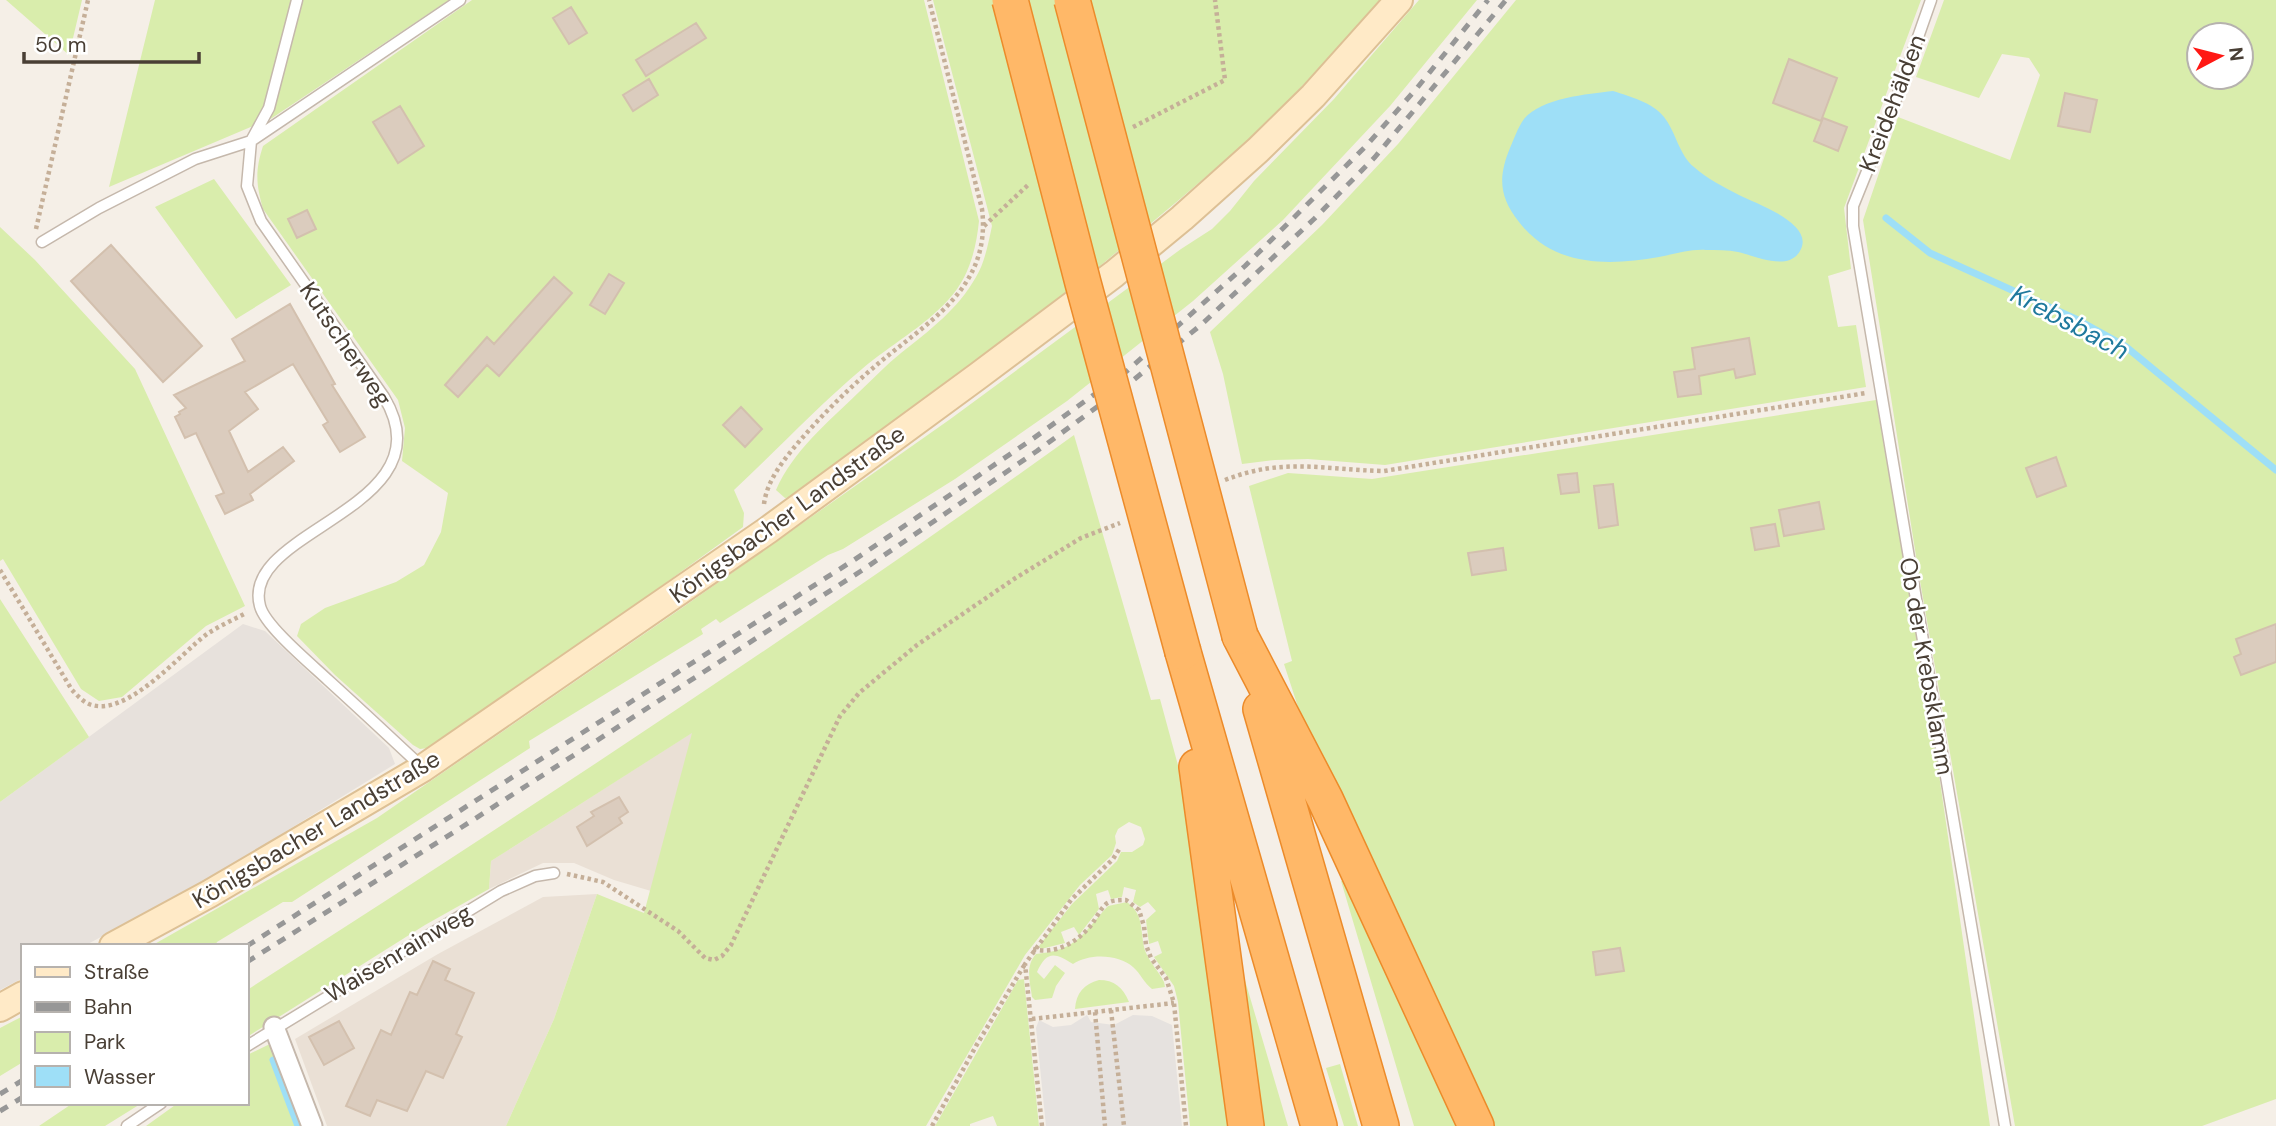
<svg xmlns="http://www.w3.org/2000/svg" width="2276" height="1126" font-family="'DM Sans',sans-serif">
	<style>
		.residential { fill: #eae0d5 }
		.industrial { fill: #e7e1dc }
		.green { fill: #d9edac; fill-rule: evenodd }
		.parking { fill: #e6e2df }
		.water { fill: #9edff7 }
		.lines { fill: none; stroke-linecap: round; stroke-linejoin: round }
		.stream { stroke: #9edff7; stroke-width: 7 }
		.building { fill: #dbccbe; stroke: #d3c0ae; stroke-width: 2 }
		.lane-casing { stroke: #c5b8ac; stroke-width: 13 }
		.street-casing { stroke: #c5b8ac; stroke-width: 23 }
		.secondary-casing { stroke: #ddc095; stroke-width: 30 }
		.highway-casing { stroke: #ec8b2a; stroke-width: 38 }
		.path { stroke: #c5af98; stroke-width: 4.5; stroke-dasharray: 3.5 3.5; stroke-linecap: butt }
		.lane { stroke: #fff; stroke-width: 10 }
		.street { stroke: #fff; stroke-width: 19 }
		.secondary { stroke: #ffeac7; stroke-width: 26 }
		.highway { stroke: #ffb868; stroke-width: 35 }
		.rail { stroke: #979797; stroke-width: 5; stroke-dasharray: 9 9; stroke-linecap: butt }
		.highway-bridge-casing { stroke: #ec8b2a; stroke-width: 38; stroke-linecap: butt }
		.highway-bridge { stroke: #ffb868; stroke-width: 35 }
		.labels { text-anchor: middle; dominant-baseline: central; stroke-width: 5; stroke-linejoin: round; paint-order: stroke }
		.street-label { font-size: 24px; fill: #493f35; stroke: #fff }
		.water-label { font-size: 26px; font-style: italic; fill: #1f799d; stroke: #fff }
	</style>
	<rect width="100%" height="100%" fill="#f5efe7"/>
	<path class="residential" d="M693 732 651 891 614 880 574 863H543L489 889 491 861Z
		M597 894 554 1019 506 1126H327L295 1039 438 954 543 897Z"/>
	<path class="industrial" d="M243 624 265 631 389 748 395 764 197 886 84 946H23V978L0 990V802Z"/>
	<path class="green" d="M6 0H82L69 55Z
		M155 0H449L272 118 109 187Z
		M472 0H924L979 221C976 250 969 277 949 299 924 327 890 345 862 369 818 406 776 451 734 490L744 513 743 527 577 647 428 748 420 749 413 745 335 675 297 636 301 624 325 608 396 582 424 565 441 532 448 493 402 461 405 428 398 400 263 209C256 184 255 171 263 146Z
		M933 0H1384L1259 131 1180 199 1045 312 792 497 785 498 776 490C793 451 828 422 858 393 873 379 886 365 901 353 930 330 958 309 976 277 985 262 988 244 992 226Z
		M1419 0H1477L1390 106 1283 220 1193 301 1067 401 955 479 843 549 828 555 720 623 716 619 701 629 703 634 529 741 530 748 292 902H283L217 942 215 946H151L377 818 679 610 949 420 1181 249 1212 229 1230 211 1254 181 1334 99Z
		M1516 0H1921L1844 208 1851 269 1828 276 1838 327 1856 325 1866 387 1385 465 1308 459 1275 460 1242 464 1223 374 1210 332 1322 225 1398 144Z
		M1944 0H2276V1099L2202 1126H2015L1919 575 1863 220 1898 117 2010 160 2040 75 2029 58 2002 54 1979 98 1916 77ZM2199 35H2241V77H2199Z
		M214 179 291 285 236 319 155 207Z
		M0 227 35 260 135 369 245 606 206 626 122 697 99 701 81 689 3 559 0 561Z
		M1876 400 1927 692 1990 1126H1487L1300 713 1284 664 1292 661 1249 486 1288 473 1372 479Z
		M1074 435 1151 700 1160 699 1182 780 1237 1126H1190L1178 1002 1174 986 1154 957 1162 953 1158 941 1149 944 1146 920 1156 911 1148 902 1140 907 1133 902 1136 890 1124 887 1122 897 1111 899 1108 890 1096 894 1099 909 1079 935 1074 927 1061 932 1065 943 1041 949 1039 946 1072 904 1117 861 1121 852H1132L1143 845 1145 839 1141 827 1129 822 1118 829 1115 836 1116 843 1112 855 1080 885 1025 955 926 1126H506L554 1019 597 894 644 913 692 733 491 861 489 889 425 925 247 1037V990C526 811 804 629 1074 435Z
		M0 599 89 737 0 802Z
		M1347 880 1465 1126H1414L1341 881Z
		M1127 902C1146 916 1139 934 1146 953 1151 964 1159 972 1164 982L1165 987 1152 989C1144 983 1141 974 1133 967 1119 954 1089 953 1073 964 1055 953 1047 950 1037 972L1044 979 1055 965 1065 973 1056 986 1052 998 1035 1000 1032 997C1030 982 1025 966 1036 954 1078 950 1082 934 1108 906Z
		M1239 960 1288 1126H1254Z
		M1024 979 1039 1126H997L993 1116 970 1124V1126H935L1018 980Z
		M1099 980C1114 980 1123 987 1129 1002L1075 1009C1076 993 1084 984 1099 980Z
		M23 1016V1062L0 1076V1028Z
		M274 1042 306 1126H146L178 1103H247V1055Z
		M1340 1064 1358 1126H1344L1326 1068Z
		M73 1103H142L105 1126H39Z"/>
	<path class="parking" d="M1087 1015 1091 1022 1114 1025 1133 1015 1152 1016 1172 1025 1182 1126H1046L1036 1028 1039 1020 1053 1027 1071 1025Z"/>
	<path class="water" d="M1613 91C1631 97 1652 102 1664 117 1676 132 1679 155 1694 167 1707 179 1724 187 1739 195 1757 204 1813 223 1801 249 1790 273 1756 256 1738 252 1728 250 1717 250 1706 250 1690 249 1676 254 1659 257 1608 266 1554 267 1519 222 1499 197 1498 177 1510 148 1514 139 1518 127 1524 119 1541 98 1588 94 1613 91Z"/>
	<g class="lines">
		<path class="stream" d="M1886 218 1930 253 2078 320 2125 346 2276 470
			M273 1060 298 1126"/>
	</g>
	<path class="building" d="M571 7 587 33 569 44 553 18Z
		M696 23 706 38 646 76 636 60Z
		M1789 59 1837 78 1821 121 1773 103Z
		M649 79 658 95 633 111 623 95Z
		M2065 93 2097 100 2090 132 2058 126Z
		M400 106 424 146 398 163 373 122Z
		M1823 118 1847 127 1838 151 1814 141Z
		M307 210 316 229 297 238 288 219Z
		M111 245 202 346 163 382 71 281Z
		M609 274 624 283 605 314 590 305Z
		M554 277 572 293 499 376 487 365 458 397 445 385 487 337 494 344Z
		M290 304 335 384 332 385 365 437 340 452 323 425 328 422 293 364 245 392 258 409 229 431 248 472 283 447 294 461 250 494 253 500 225 514 216 496 224 493 196 433 185 438 175 417 180 414 179 412 186 408 174 395 245 361 232 339Z
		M1749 338 1755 374 1736 378 1734 369 1699 376 1701 394 1678 397 1674 372 1695 369 1692 348Z
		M741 407 762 429 745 447 723 425Z
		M2056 457 2066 486 2037 497 2026 468Z
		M1577 473 1579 492 1561 494 1558 475Z
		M1613 484 1618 525 1599 528 1594 486Z
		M1819 502 1824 529 1784 536 1779 510Z
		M1775 524 1779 546 1755 550 1751 528Z
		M1503 548 1506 570 1472 575 1468 553Z
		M2276 624V662L2241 675 2234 657 2241 654 2236 639Z
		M619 797 628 812 619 818 622 823 587 846 577 827 594 816 591 812Z
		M1620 948 1624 971 1596 975 1593 952Z
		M433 961 450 969 445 980 474 993 456 1034 462 1037 443 1078 426 1071 407 1111 377 1100 370 1116 346 1106 381 1030 391 1035 410 992 417 995Z
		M339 1021 354 1048 324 1065 309 1037Z"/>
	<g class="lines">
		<g class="lane-casing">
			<path id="lane" d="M1931 0 1897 97 1853 206V226L2005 1126
				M42 242 99 208 195 159 251 141 269 108 297 0
				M422 767C391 738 360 709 328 680 311 664 265 626 260 606 239 529 451 509 384 397L261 221 247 186 251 141 460 0
				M247 1046 501 891 535 876 554 873
				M127 1126 161 1103"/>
		</g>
		<g class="street-casing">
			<path id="street" d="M274 1027 312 1126"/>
		</g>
		<g class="secondary-casing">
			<path id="secondary" d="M113 946 209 894 423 768 768 530 978 376 1114 274 1182 218 1258 150 1313 96 1399 0
				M0 1008 23 995"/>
		</g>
		<g class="highway-casing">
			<path id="highway" d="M1240 636 1325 799 1476 1126
				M1183 652 1319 1126
				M1261 709 1381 1126
				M1197 767 1246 1126"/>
		</g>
		<path class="path" d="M1133 127 1225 80 1215 0
			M984 226 1028 185
			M36 229 88 0
			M1225 480C1283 457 1325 470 1384 471L1866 393
			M764 504C767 481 782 462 797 444 820 417 846 391 873 368 925 323 992 290 982 209L929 0
			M0 570 72 690C77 695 82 701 89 704 126 719 180 654 207 634 219 626 233 620 246 613
			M567 874 603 882 678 931 705 958 714 960 722 956 731 945 840 716 859 693 917 645 1014 579 1081 538 1120 523
			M1033 949C1056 955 1078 942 1092 924 1096 918 1100 910 1105 905 1110 900 1119 900 1126 900L1139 910 1144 926 1146 945 1151 958 1166 978 1174 1003 1186 1126
			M1111 1010 1124 1126
			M1095 1012 1105 1126
			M1032 1019 1174 1003
			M932 1126 976 1046 1025 964
			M1042 1126 1025 964 1071 900 1113 859 1120 848"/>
		<use href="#lane" class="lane"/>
		<use href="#street" class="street"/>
		<use href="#secondary" class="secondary"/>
		<use href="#highway" class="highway"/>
		<path class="rail" d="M247 946 854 560 1031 440 1127 371 1245 266 1366 146 1417 88 1488 0
			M247 962 462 827 861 571 1037 451 1131 382 1202 324 1314 219 1375 157 1506 0
			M0 1094 23 1080
			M0 1111 23 1097"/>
		<g class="highway-bridge-casing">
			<path id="highway-bridge" d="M1010 0 1083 283 1183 652
				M1072 0 1240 636"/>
		</g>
		<use href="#highway-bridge" class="highway-bridge"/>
	</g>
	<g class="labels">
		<g class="street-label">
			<text transform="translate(1892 103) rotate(-69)">Kreidehälden</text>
			<text transform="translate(346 344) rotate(56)">Kutscherweg</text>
			<text transform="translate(787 514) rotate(-36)">Königsbacher Landstraße</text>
			<text transform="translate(1927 666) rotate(80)">Ob der Krebsklamm</text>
			<text transform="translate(316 829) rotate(-31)">Königsbacher Landstraße</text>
			<text transform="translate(398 953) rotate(-31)">Waisenrainweg</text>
		</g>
		<g class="water-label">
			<text transform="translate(2070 322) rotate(28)">Krebsbach</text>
		</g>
	</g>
	<rect x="21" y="944" width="228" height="161" fill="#ffffff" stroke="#b6b2ae" stroke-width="2"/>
	<rect x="35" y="967" width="35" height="10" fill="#ffeac7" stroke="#b6b2ae" stroke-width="2"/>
	<text x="84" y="979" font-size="21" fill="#493f35">Straße</text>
	<rect x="35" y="1002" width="35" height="10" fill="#979797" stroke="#b6b2ae" stroke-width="2"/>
	<text x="84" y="1014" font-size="21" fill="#493f35">Bahn</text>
	<rect x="35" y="1032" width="35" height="21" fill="#d9edac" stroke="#b6b2ae" stroke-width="2"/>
	<text x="84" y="1049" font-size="21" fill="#493f35">Park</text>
	<rect x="35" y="1066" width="35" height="21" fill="#9edff7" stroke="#b6b2ae" stroke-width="2"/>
	<text x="84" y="1084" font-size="21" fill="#493f35">Wasser</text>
	<g transform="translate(2220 56) rotate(83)"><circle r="33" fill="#ffffff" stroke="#b6b2ae" stroke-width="2"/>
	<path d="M0-5L12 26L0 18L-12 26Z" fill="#ff1814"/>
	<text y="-10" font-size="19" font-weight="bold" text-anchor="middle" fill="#493f35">N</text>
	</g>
	<path d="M24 52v10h175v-10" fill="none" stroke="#493f35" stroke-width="3.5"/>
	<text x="35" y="52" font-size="21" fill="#493f35" stroke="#ffffff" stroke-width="5" paint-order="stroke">50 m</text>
</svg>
